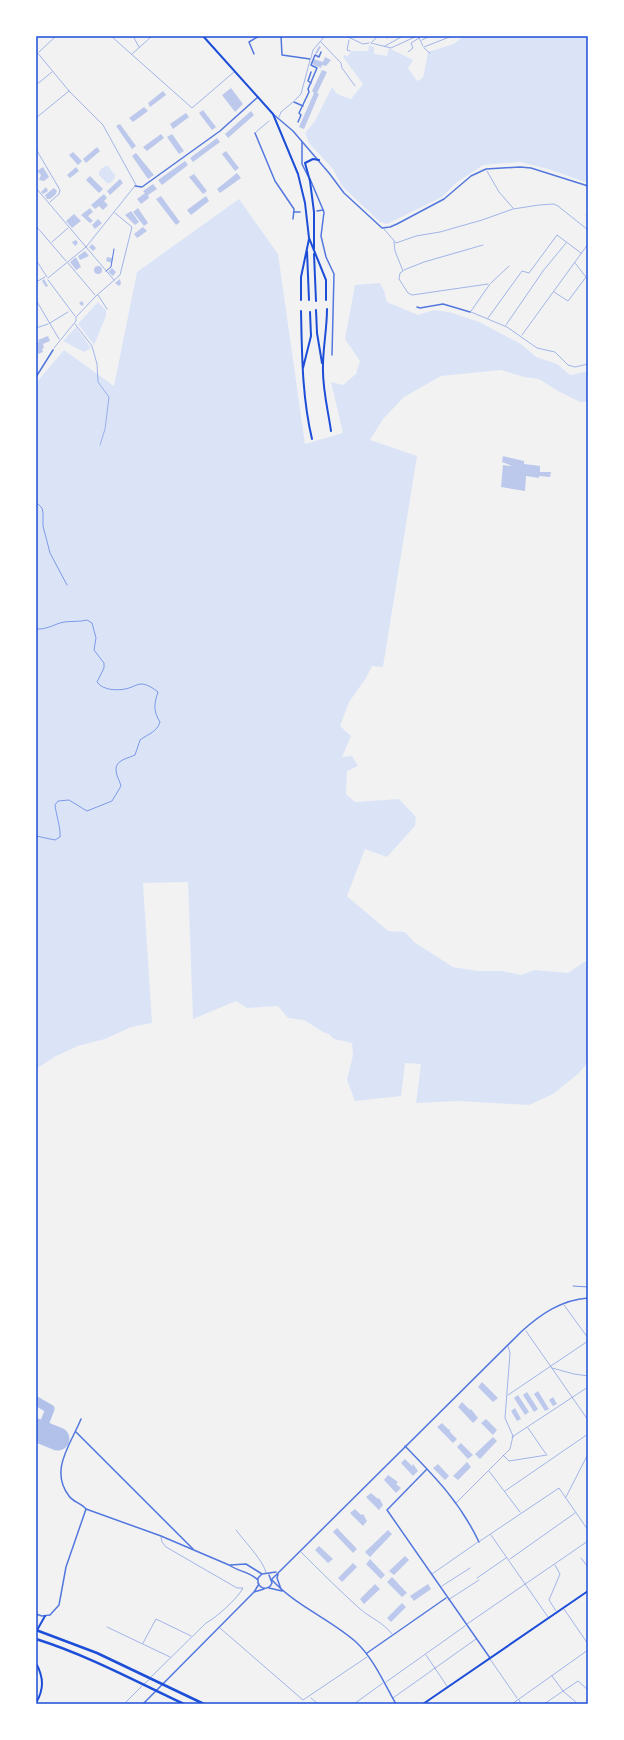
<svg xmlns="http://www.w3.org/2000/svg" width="624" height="1740" font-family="'Varela Round',sans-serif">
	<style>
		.green { fill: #dbe4f7 }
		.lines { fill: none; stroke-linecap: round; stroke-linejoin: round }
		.taxiway { stroke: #b2c1ea; stroke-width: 9 }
		.runway { stroke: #b2c1ea; stroke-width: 23 }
		.building { fill: #bdc9ec }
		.path { stroke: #1d4ed8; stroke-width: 0.5 }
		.service { stroke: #5277de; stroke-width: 0.5 }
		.pedestrian { stroke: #5277de; stroke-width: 1 }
		.minor { stroke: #5277de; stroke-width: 1.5 }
		.tertiary { stroke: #5277de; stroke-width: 1.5 }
		.secondary { stroke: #1d4ed8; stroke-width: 2 }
		.primary { stroke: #1d4ed8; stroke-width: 2 }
		.motorway { stroke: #1d4ed8; stroke-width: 2.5 }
		.rail { stroke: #7290e2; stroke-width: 1 }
		.neatline { fill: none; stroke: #1d4ed8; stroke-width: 1.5 }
	</style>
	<rect width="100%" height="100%" fill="#f2f2f2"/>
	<path class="green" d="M463 36 473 38 475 36H588V183L548 169 520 162 483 165 456 183 442 197 387 224 380 222 342 186 333 169 309 143 305 133 315 121 332 87 337 94 351 99 363 84 343 57 344 55 348 56 351 51H368L369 45 374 47V54L387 56 389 48 413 60 408 68 417 81 423 78 428 52 454 44Z
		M105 166H108L115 175V178L110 183H107L99 175V171Z
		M239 199 278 254 305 444 343 433 331 382 343 385 356 374 360 361 345 339 355 285 380 283 384 291 387 302 418 315 434 310 449 312 479 322 521 344 536 357 557 364 570 375 588 371V402H580L558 391 539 379 524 377 501 370 441 376 404 397 383 419 370 440 417 456 383 667 372 666 366 678 349 702 340 726 351 736 342 757 352 756 358 766 347 771 346 794 355 802 399 799 416 817 415 826 387 857 365 849 347 896 388 931 405 932 414 942 453 967 477 971H502L521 975 534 970 568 973 584 962H588V1062L579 1073 553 1094 529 1105 458 1101 416 1103 421 1064 405 1063 401 1096 355 1101 347 1080 353 1055 352 1043 334 1039 329 1034 323 1032 304 1020 288 1018 278 1006 247 1008 236 1001 193 1019 188 882 143 883 152 1023 131 1027 105 1039 78 1046 56 1056 36 1069V383L64 350 114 386 137 272Z
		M98 302 106 310V316L94 345 78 324Z
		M76 327 91 348 84 352 63 341Z"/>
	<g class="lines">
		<path class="taxiway" d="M36 1401 50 1409 41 1432"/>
		<path class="runway" d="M36 1430 58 1439"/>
	</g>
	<path class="building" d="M319 46 321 47 317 54 315 53Z
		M325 57 331 60 326 66 322 65 321 68 312 64 314 59 323 62Z
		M322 70 327 72 317 93 319 94 304 129 299 127 314 93 312 91Z
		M231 88 243 104 235 112 222 95Z
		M163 91 166 95 150 107 148 103Z
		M144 107 148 111 133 122 129 118Z
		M203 110 216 127 212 130 199 113Z
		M251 111 254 115 228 138 225 134Z
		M186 113 189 117 173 129 170 124Z
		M120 124 136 146 132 149 116 126Z
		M161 134 164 138 147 151 143 147Z
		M172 134 184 151 179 154 167 137Z
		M217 138 220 142 193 162 190 158Z
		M97 147 100 151 86 163 83 159Z
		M226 151 239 168 235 171 222 154Z
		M73 152 82 161 78 165 69 155Z
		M136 153 154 175 148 179 132 156Z
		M185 161 188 165 162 185 158 180Z
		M43 167 49 177 44 181 39 180 41 175 37 171Z
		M76 167 79 171 70 178 67 175Z
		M237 173 241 178 220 193 217 189Z
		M194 174 207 191 203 194 189 177Z
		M90 176 103 189 99 193 86 180Z
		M120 179 123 183 110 195 107 191Z
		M153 184 157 189 148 195 149 198 141 204 137 199 145 193 143 191Z
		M46 187 48 191 43 194 41 192Z
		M54 188 57 191 56 194 50 199H47L45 195Z
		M104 194 107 198 104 201 108 205 103 210 99 206 95 209 91 205Z
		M161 196 180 222 176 225 156 199Z
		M206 196 209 201 191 215 187 210Z
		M90 208 93 212 88 216 93 221 90 223 81 215Z
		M138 208 148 223 144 226 133 212Z
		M131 211 139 222 135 225 125 215Z
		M74 214 81 221 72 228 66 221Z
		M98 219 102 223 95 229 92 225Z
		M143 227 147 231 137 238 134 234Z
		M76 240 78 243 75 246 72 242Z
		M92 244 96 248 93 251 89 247Z
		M85 251 89 256 80 260 78 256Z
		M76 257 81 267 76 270 70 262Z
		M107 257 112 258V263L106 261Z
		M94 270a4 4 0 1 1 8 0a4 4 0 1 1-8 0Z
		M112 268 116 272 113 276 108 272Z
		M44 279 48 286 46 287 42 281Z
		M120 279 121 284 119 286 115 283Z
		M82 301 84 304 82 306 79 303Z
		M48 336 50 341 43 344 44 348 42 349 43 352 38 354 36 343 39 342 38 340Z
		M503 456 524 461V464L540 466V472H551L550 477 539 476V478L526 476 525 491 501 487 503 465 511 466 510 465 502 462Z
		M482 1382 498 1398 493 1402 478 1387Z
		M538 1391 549 1409 545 1411 534 1394Z
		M527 1392 538 1409 534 1412 523 1395Z
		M518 1395 529 1412 525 1415 514 1398Z
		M553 1397 557 1404 553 1406 549 1400Z
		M462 1402 470 1410 471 1409 478 1418 473 1423 458 1407Z
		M515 1408 521 1419 517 1421 511 1411Z
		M486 1419 497 1430 493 1435 481 1423Z
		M442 1423 449 1430 450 1429V1432L457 1439 453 1443 437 1427Z
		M493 1437 497 1441 480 1459 475 1454Z
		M461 1443 473 1455 468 1459 457 1447Z
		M405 1459 412 1466 413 1464 418 1471 413 1476 401 1463Z
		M467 1462 471 1467 458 1480 453 1476Z
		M438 1464 449 1476 445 1480 433 1468Z
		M388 1475 398 1482 396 1484 401 1488 396 1493 384 1480Z
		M371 1493 378 1499 379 1498 383 1505 379 1510 366 1497Z
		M355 1509 361 1515 363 1514 367 1521 363 1526 350 1513Z
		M337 1528 357 1549 353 1553 333 1532Z
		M388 1530 392 1534 370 1557 365 1552Z
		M319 1546 333 1559 328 1563 315 1550Z
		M405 1556 409 1560 394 1575 389 1571Z
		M370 1559 385 1575 381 1579 366 1564Z
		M353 1563 357 1567 342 1582 338 1578Z
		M392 1577 407 1593 402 1597 387 1582Z
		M375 1584 380 1589 364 1604 360 1599Z
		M428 1584 431 1589 414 1601 410 1596Z
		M402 1603 406 1607 391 1622 387 1618Z"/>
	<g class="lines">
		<path class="path" d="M36 502 42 508 43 513V526L50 553 67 585
			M36 629C47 630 54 624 64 622 72 621 79 622 87 620L92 623 96 638 94 650 104 663V668L97 682C103 691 120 691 129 688 133 687 137 684 141 684 147 684 153 688 158 692 154 704 153 711 160 722 157 732 148 734 140 740L135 755C129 758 115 760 116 770 116 776 120 781 121 786L112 801 87 811 69 800 58 801 55 805C56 814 61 829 60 837L55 840 36 836"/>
		<path class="service" d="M111 36 192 108 234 72
			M133 36 139 47
			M346 36 363 44 369 43
			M418 36 423 46
			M387 38 390 36
			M349 40 347 50 350 51
			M422 40 430 36
			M321 42 341 63 342 68 355 86
			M372 42 378 36
			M371 43 391 48 417 36
			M385 46 403 36
			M424 47 452 36
			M424 48 430 53
			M36 51 69 91 103 125 136 185
			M39 52 56 36
			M408 52 413 48 411 43 419 38
			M132 54 152 36
			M311 58 313 50 325 36
			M36 85 52 72
			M295 100 301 94 310 60
			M279 117 281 112 293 102
			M36 118 69 91
			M256 132 269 121
			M36 149 60 190 59 194 50 202
			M487 171 499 192 513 208
			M36 188 114 280
			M586 216 588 218
			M36 226 66 261
			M384 229 396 243 416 236 440 232 482 220 513 209 539 205 554 204 558 206 588 230
			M52 242 68 228
			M394 242 395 251 403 271 400 273 399 279 408 293 412 295 488 284
			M36 260 47 277
			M68 263 95 295
			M404 270 424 262 483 245
			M48 278 86 247 134 187
			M48 280 75 316
			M36 282 45 277
			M491 283 509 266
			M554 292 568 301 586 277 575 263
			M98 295 107 309
			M36 300 59 339
			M471 311 490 284
			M471 312 507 327 537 348 555 352 568 365 575 367 588 364
			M488 318 522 271 529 273 557 235 581 253
			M50 323 68 312
			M75 324 92 346 97 364 98 382 109 397 105 429 100 445
			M506 325 543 271 566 243
			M36 328 48 324
			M522 335 588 244
			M54 348 76 321V317L96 296 120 275 132 227 115 213
			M564 1305 588 1338
			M526 1331 588 1420
			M552 1368 574 1374 588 1376
			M508 1395 588 1341
			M528 1428 546 1454
			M512 1437 588 1387
			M503 1455 509 1461 547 1455
			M489 1471 520 1512
			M505 1491 588 1434
			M566 1497 588 1454
			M456 1503 510 1449 513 1436 505 1418 510 1353 508 1346
			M236 1530C244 1541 264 1561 266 1573
			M491 1535 548 1617
			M480 1541 559 1488 588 1530
			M301 1552C320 1571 339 1590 359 1608 370 1618 383 1622 392 1634
			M581 1558 588 1567
			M510 1559 575 1513
			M555 1565 560 1574 549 1600 556 1611
			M588 1570V1571
			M432 1574 478 1542
			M477 1578 506 1558
			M442 1586 470 1568
			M448 1600 479 1580
			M564 1609 588 1644
			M467 1624 588 1541
			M107 1627 170 1657
			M220 1628 303 1700 367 1657
			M143 1643 156 1619 191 1636
			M426 1655 447 1686
			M490 1659 517 1698
			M552 1676 563 1691 578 1704
			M151 1677 206 1623C216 1618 238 1598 243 1588H237L166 1547 162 1542 161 1537
			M386 1682 465 1626
			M144 1684 150 1679
			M311 1698 318 1704
			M393 1698 476 1639
			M519 1700 521 1704
			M124 1704 142 1686
			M354 1704 383 1683
			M512 1704 588 1650
			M544 1704 578 1681 588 1690"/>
		<path class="pedestrian" d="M106 271 111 267 114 249"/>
		<path class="minor" d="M281 36 282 55 310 59
			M254 54 249 42 259 36
			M311 83 308 81 311 72
			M294 102 303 106
			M298 122 301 115 299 113 309 92 308 89 317 68 311 65 315 55 319 57 321 52
			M255 133 275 181 294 209 293 219
			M302 142V164L308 176
			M310 179 324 212 321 236 326 257 334 274 332 355
			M135 186 142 187 220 131 258 97
			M317 211 323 210
			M294 212H300
			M417 307 420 308 443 304 470 312
			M36 377 53 350
			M81 1419C71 1444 49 1470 69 1496 73 1502 81 1503 86 1509
			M76 1432 193 1549
			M405 1446C435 1477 460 1502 479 1542
			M427 1469 387 1510 490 1658"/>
		<path class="tertiary" d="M273 114 293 131 329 173 344 193 382 228 390 227 397 224 444 199 471 176 486 169 520 167 531 168 588 186
			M230 1565 246 1564 262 1574 276 1572
			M262 1574 258 1578V1583C261 1590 269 1590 272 1583L269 1575
			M278 1574 277 1578 281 1589
			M272 1579 522 1331C541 1314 561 1300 588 1298
			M272 1580C296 1606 330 1619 356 1642 374 1659 384 1683 396 1704
			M269 1588 282 1591
			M254 1592 264 1589
			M36 1614 42 1616 50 1615 59 1605 66 1567 86 1509 161 1536 229 1565C239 1572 249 1571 258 1580
			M367 1653 446 1598
			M143 1704 254 1592 259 1584"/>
		<path class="secondary" d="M203 36 273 114 298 174 305 203 309 238 326 280V300
			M314 249V212L310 181 305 163 313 159 319 160
			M307 251 309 300
			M314 254 316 301
			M301 300V277L309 239
			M327 309C327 329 323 347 323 366 322 387 328 410 331 431
			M316 310 317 333 322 363
			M301 311C302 354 302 397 312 439
			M303 368 311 336 310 312
			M36 1632 45 1616
			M36 1663C44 1678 44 1689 36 1703"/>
		<path class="primary" d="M423 1704 588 1591"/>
		<path class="motorway" d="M36 1630 97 1653 204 1704
			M36 1639C87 1655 135 1681 184 1704"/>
		<path class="rail" d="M573 1286 588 1287"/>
	</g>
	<rect width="624" height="1740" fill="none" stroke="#ffffff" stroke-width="74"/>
	<rect x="37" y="37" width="550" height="1666" class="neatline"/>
</svg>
